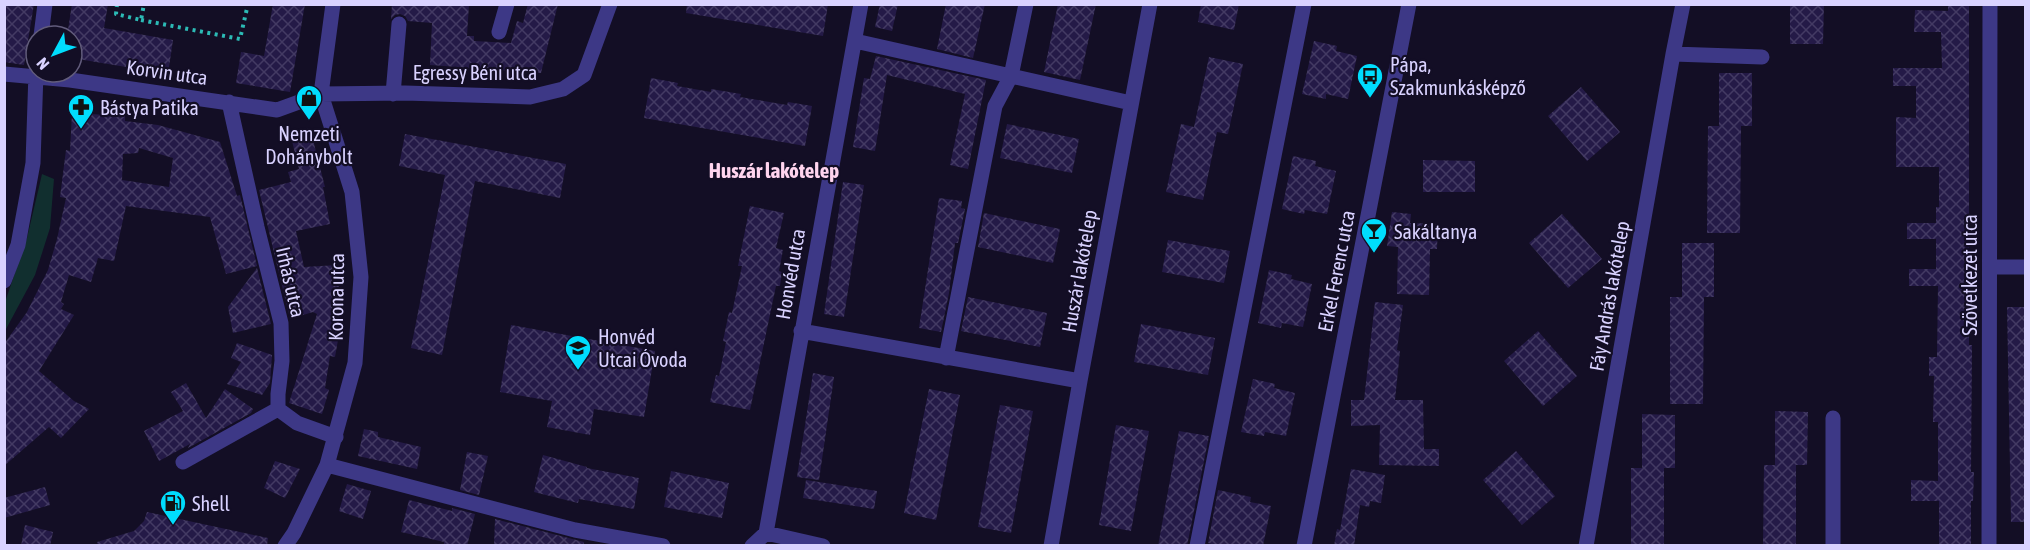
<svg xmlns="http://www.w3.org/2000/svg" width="2030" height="550" font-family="'Asap Condensed',sans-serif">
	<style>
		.green { fill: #112f2f }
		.building { fill: url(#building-cross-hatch); fill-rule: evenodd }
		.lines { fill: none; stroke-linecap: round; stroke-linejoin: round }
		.path { stroke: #2cbab5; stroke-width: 4; stroke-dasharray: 3 4.5; stroke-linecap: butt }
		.minor { stroke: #3d3886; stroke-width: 15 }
		.labels { text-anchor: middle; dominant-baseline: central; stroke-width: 4.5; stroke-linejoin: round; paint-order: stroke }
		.poi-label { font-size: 20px; fill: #d9d2ff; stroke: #130e25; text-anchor: start }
		.street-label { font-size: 20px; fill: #d9d2ff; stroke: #130e25 }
		.neighbourhood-label { font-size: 21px; font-weight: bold; fill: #ffd4ee; stroke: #130e25 }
	</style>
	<defs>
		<pattern id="building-cross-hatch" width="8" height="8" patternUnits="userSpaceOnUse" patternTransform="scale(1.5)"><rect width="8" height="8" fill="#241a47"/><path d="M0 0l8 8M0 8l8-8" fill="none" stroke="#433a63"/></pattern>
	</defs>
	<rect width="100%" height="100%" fill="#130e25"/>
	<path class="green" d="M42 174 54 179 50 228 35 275 5 331V302L27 238Z"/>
	<path class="building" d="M4 4H34L24 65 4 62Z
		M72 4H108L104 28 173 40 168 74 72 58V36H67Z
		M273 4H305L290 92 236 83 241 52 264 56Z
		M392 4H469L467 36H474V41L511 43 517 21 523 23 528 4H558L541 73 430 65 432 23 408 21 405 16 400 14 395 15 391 19Z
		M687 4H828L823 36 686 13Z
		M880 4H898L892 31 875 27Z
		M946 4H985L973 58 937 49Z
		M1058 4H1096L1080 80 1044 72Z
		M1201 4H1239L1234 30 1198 22Z
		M1790 4H1824L1823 44H1790Z
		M1948 4H1969V345H1972L1971 472H1974L1973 501H1971V546H1939V501H1911V480L1938 481V422H1933L1934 376H1929V357H1937L1938 286H1909V269H1936V239H1907V223H1936V207H1939V167H1896V117L1916 118V86H1893V68H1942L1941 32H1914L1915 10 1948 11Z
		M1314 41 1337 46 1336 51 1357 56 1348 99 1326 94V99L1302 94Z
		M876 56 986 80 968 169 950 165 965 94 887 75 875 151 853 147 864 78 870 79Z
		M1209 57 1243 64 1228 134 1217 132 1203 200 1166 192 1181 124 1194 127Z
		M1719 73H1752V126H1741L1740 233H1707L1708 126H1719Z
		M651 78 678 83 677 86 711 92V89L741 94 740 97 787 105 788 102 812 106 805 146 644 118Z
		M1581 87 1620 132 1587 161 1548 116Z
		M72 113 125 116V121L158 125 220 142 237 196 240 195 257 266 226 274 210 217 126 206 114 261 98 258 91 282 69 275 61 302 64 304 61 309 74 315 39 371 74 401 89 409 61 438 49 427 4 466V344L27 312 48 270 57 239 66 198 60 197 66 150 70 151ZM139 148 173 158 169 187 122 180 123 154 138 153Z
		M1007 124 1079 139 1072 173 1000 158Z
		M310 128 325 187H323L330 224 296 231 304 267 338 265 341 323 335 357 330 356 325 388 329 390 322 414 289 403 317 314 313 312 290 319 259 190 291 182 288 172 299 169 290 133Z
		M405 134 566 164 560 198 475 181 442 355 411 348 445 175 399 166Z
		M1293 156 1316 161 1315 166 1336 171 1327 214 1305 210 1304 214 1282 209Z
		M1423 160 1475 161V192H1423Z
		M843 182 864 185 844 317 824 314Z
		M939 198 962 201 961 208 965 209 958 243H955L949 293 941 332 919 328Z
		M750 206 784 213 776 248 783 250 779 271 782 272 780 286H776L750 410 710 402 716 375 719 376 726 342 723 341 729 312 732 313 742 266H738Z
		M1392 212 1411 214 1410 223 1438 224 1437 249H1430L1429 295 1397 294 1398 247 1387 246Z
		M984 213 1060 229 1053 263 978 247Z
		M1562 214 1602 259 1568 288 1529 243Z
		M1168 240 1230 251 1224 283 1162 272Z
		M1682 243H1714V297H1704L1703 404H1670V297H1682Z
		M257 268 271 324 233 333 228 307Z
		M1269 270 1292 275 1291 279 1312 284 1303 327 1282 323 1281 328 1258 323Z
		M968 297 1047 313 1040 347 961 331Z
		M1375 302 1403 305 1397 350 1400 351 1395 400H1423L1424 449H1439V466L1379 465 1380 425 1351 426V400H1364Z
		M2007 307H2025V522H2011Z
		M1141 324 1215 338 1208 375 1134 362Z
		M511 325 655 351 644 417 594 409 590 435 547 427 552 401 500 392Z
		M1538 331 1577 376 1543 406 1504 361Z
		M237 343 272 355 270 383 262 395 227 384 241 362 231 358Z
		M813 373 834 377 819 480 797 477Z
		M1253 379 1275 384 1274 388 1295 393 1286 436 1265 432 1264 436 1241 432Z
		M186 383 206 418 225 389 253 409 251 413 188 448 190 444 159 461 144 431 183 411 171 392Z
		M929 389 960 395 936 520 904 513Z
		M1000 405 1033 411 1011 533 978 527Z
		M1775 411 1808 412 1807 465H1796V546H1763L1764 465H1775Z
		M1642 414 1675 415V468H1664V546H1631V468H1642Z
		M1116 425 1149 431 1131 531 1099 525Z
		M364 429 378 432V437L421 447 417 469 358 456Z
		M1179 431 1209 436 1187 546H1158Z
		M1516 451 1555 496 1522 525 1483 480Z
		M467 452 488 456 479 495 460 490Z
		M543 455 587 467V468L639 478 634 509 579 499 578 503 534 492Z
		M275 461 300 469 285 498 264 488Z
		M1351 469 1385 475 1381 503 1370 501 1369 507 1360 505 1354 546H1334L1337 529 1340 530Z
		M671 471 729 483 722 518 664 507Z
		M806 480 877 491 874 509 803 498Z
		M347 484 371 491 363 519 339 511Z
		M45 487 50 505 4 518V498Z
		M1218 490 1251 497 1250 502 1271 506 1263 546H1219L1208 543Z
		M409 500 452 511V508L475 514 467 546H444V542L401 532Z
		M147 512 268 538 267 546H98L97 542 134 531 144 521Z
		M495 519 584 542V546H494Z
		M25 525 53 532 50 546H21Z"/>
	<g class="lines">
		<path class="path" d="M117 4 116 14 141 20 144 4
			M141 20 240 39 248 4"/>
		<path class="minor" d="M499 32 507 4
			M41 36 45 4
			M855 41 1131 103
			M1673 54 1762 57
			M4 74 70 80 277 110 321 94 405 93 530 97 563 89 584 75 610 4
			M393 94 399 24
			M229 102 257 227 281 323 282 361 278 394V409L297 423 336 437
			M1990 267H2026
			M4 281 18 245 33 163 36 72
			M801 331 1080 381
			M946 358 995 106 1011 76 1026 4
			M1833 418V546
			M183 462 278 409
			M327 465 575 530 663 546
			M766 533 823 546
			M285 546 294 533 327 465 355 363 361 277 352 192 321 94 333 4
			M752 546 766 533 861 4
			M1051 546 1080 381 1150 4
			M1197 546 1304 4
			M1304 546 1409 4
			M1586 546 1673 54 1683 4
			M1989 546 1990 4"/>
	</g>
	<defs>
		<g id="bus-pin" transform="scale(1.35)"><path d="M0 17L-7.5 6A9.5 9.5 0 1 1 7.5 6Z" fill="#00ddfd" stroke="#130e25"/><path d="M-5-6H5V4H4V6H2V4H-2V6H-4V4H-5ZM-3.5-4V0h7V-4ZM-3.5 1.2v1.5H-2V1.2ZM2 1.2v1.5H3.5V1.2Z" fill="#111"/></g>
		<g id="shop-pin" transform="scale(1.35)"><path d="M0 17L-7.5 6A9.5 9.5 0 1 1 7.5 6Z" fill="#00ddfd" stroke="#130e25"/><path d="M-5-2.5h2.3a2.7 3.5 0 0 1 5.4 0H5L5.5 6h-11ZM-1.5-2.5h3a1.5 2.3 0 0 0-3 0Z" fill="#111"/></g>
		<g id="pharmacy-pin" transform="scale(1.35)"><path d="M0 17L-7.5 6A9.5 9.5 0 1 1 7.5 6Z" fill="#00ddfd" stroke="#130e25"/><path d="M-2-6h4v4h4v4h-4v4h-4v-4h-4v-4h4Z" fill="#111"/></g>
		<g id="bar-pin" transform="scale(1.35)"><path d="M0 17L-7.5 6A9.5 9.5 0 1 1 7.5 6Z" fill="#00ddfd" stroke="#130e25"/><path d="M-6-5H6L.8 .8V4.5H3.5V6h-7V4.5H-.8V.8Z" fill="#111"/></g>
		<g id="school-pin" transform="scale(1.35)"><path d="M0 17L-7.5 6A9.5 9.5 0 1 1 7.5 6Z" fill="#00ddfd" stroke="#130e25"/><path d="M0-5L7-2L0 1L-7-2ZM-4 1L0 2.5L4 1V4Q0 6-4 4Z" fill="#111"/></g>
		<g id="fuel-pin" transform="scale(1.35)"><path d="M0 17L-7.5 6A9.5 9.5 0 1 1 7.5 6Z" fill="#00ddfd" stroke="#130e25"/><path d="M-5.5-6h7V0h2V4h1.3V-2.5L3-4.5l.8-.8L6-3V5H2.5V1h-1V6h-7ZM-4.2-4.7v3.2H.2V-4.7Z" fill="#111"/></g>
	</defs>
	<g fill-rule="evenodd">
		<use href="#bus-pin" x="1370" y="76"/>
		<use href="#shop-pin" x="309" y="98"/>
		<use href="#pharmacy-pin" x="81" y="107"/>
		<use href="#bar-pin" x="1374" y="231"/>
		<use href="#school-pin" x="578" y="348"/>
		<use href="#fuel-pin" x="173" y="503"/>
	</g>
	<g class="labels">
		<g class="poi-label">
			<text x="1390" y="64">Pápa,<tspan x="1390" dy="23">Szakmunkásképző</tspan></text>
			<text x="100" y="107">Bástya Patika</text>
			<text x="309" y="133" text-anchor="middle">Nemzeti<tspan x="309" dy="23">Dohánybolt</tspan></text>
			<text x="1394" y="231">Sakáltanya</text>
			<text x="598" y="336">Honvéd<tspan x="598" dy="23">Utcai Óvoda</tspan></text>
			<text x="192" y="503">Shell</text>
		</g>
		<g class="street-label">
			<text transform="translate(167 72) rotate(8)">Korvin utca</text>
			<text x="475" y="72">Egressy Béni utca</text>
			<text transform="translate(1079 271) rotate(-80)">Huszár lakótelep</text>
			<text transform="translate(1336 271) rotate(-79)">Erkel Ferenc utca</text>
			<text transform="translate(790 274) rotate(-80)">Honvéd utca</text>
			<text transform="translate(1969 275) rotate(-90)">Szövetkezet utca</text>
			<text transform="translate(291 282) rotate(77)">Irhás utca</text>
			<text transform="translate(1609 296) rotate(-80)">Fáy András lakótelep</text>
			<text transform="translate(336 297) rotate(-89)">Korona utca</text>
		</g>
		<g class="neighbourhood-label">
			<text x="774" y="170">Huszár lakótelep</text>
		</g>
	</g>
	<rect width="2030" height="550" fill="none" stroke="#d9d2ff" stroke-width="12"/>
	<g transform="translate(54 54) rotate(229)"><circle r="28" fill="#130e25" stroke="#625c7c" stroke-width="1.5"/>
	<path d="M0-4.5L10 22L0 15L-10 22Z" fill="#00ddfd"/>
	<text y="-9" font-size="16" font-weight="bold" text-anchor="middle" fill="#d9d2ff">N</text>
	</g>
</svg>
